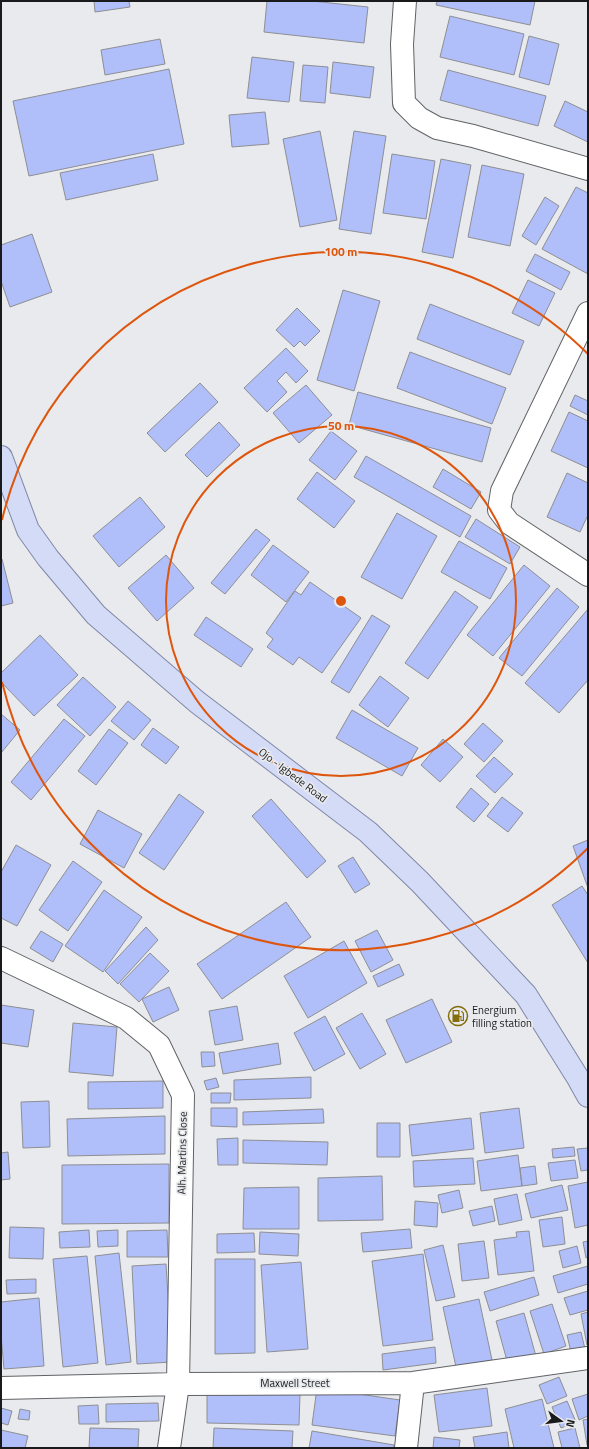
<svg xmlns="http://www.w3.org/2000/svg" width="589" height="1449" font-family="'Titillium Web',sans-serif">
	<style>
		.building { fill: #b0befa; stroke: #8e8f93 }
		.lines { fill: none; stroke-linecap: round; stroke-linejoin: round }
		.minor-casing { stroke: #616265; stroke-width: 24 }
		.major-casing { stroke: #8088a7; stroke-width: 24 }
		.minor { stroke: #fff; stroke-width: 22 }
		.major { stroke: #d4dbf7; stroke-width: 22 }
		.ring { fill: none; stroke: #de560d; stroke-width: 2 }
		.labels { text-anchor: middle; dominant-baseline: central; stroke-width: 3.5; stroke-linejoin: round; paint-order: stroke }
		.street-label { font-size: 11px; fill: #191a1b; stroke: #e9eaee }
		.poi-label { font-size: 11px; fill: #191a1b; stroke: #e9eaee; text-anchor: start }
		.centre { fill: #de560d; stroke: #e9eaee; stroke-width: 2 }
		.ring-label { font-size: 12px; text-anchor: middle; font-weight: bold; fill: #de560d; stroke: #e9eaee; stroke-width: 3.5; stroke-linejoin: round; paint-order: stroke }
	</style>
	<rect width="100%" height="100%" fill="#e9eaee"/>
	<path class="building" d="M94 1H129L130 7 95 12Z
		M267 1H312L368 7 364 43 264 32Z
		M437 1H535L530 25 436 5Z
		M450 16 524 34 514 75 440 57Z
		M529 36 559 44 549 85 519 77Z
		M160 39 165 64 105 75 101 50Z
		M252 57 294 62 289 102 247 98Z
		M333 62 374 67 370 98 330 93Z
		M303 65 328 67 325 103 300 101Z
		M169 69 184 144 29 176 13 101Z
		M448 70 546 96 538 126 440 100Z
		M565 101 588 112V142L554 126Z
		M265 112 269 144 232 147 229 115Z
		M320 131 337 220 300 227 283 139Z
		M354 131 386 136 371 234 339 229Z
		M153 154 158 180 66 200 60 173Z
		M392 154 435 161 426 219 383 213Z
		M441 159 471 165 453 258 422 252Z
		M482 165 524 174 510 246 468 237Z
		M576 187 588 193V274L542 249Z
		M545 197 559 206 536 245 522 236Z
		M32 234 52 292 10 307 1 281V245Z
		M535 254 570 272 561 290 526 271Z
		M528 280 555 293 539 326 512 313Z
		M343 290 380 301 354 391 317 380Z
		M430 304 524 341 510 375 417 339Z
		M297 308 320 331 305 346 300 341 294 347 276 330Z
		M286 348 308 371 296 383 286 372 277 381 287 392 267 412 244 388Z
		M410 352 506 388 492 424 397 388Z
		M200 383 218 402 165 452 147 433Z
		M306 385 332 415 299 443 273 413Z
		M358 392 491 428 482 462 349 425Z
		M575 395 588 401V415L570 406Z
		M569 412 588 421V468L551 451Z
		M219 422 240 445 207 477 185 455Z
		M331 431 357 451 335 480 309 460Z
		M366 456 471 516 460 537 354 477Z
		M443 469 481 492 471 509 433 487Z
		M317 472 355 501 334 528 297 499Z
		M567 473 588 483V515L580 532 547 517Z
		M140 497 165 527 119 567 93 536Z
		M397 513 437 536 402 599 361 577Z
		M476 519 520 547 510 564 465 537Z
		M256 529 270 540 225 594 211 583Z
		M459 541 507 568 490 599 441 572Z
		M273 545 309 572 286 602 251 575Z
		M166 555 194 588 157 621 128 588Z
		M2 559 13 603 1 606V560Z
		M524 565 550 586 493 656 467 635Z
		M310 582 361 618 322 673 299 657 293 665 267 647 273 639 266 633 295 591 301 595Z
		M557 588 579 607 522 676 499 658Z
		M455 591 478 607 428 679 405 663Z
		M588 609V680L559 713 525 683Z
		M372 615 390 626 349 693 331 682Z
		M206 617 253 649 241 667 194 635Z
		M40 635 78 675 34 716 1 682V673Z
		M380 676 409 698 388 727 359 705Z
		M83 677 116 707 90 736 57 705Z
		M128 701 151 720 134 740 111 721Z
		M352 710 418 748 402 776 336 738Z
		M1 714 20 730 1 753Z
		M64 719 85 736 31 800 11 782Z
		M483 723 503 741 484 762 464 744Z
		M153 728 179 747 166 764 141 745Z
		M109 729 128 743 96 785 78 771Z
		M443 739 463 757 440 782 421 765Z
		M494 757 513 774 495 793 476 776Z
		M471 788 489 804 474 822 456 807Z
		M179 794 204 812 164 870 139 853Z
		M502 797 523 813 508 832 487 816Z
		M271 799 326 861 307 878 252 816Z
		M98 810 142 834 124 868 80 844Z
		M588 840V888L573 846Z
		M16 845 51 865 17 926 1 918V872Z
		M353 857 370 884 355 893 338 866Z
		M73 861 102 882 68 931 39 910Z
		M582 886 588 895V963L552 905Z
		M104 890 142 917 103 972 65 946Z
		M286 902 311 937 222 999 197 964Z
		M146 927 158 940 118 984 105 971Z
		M377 930 393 960 371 972 355 941Z
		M41 931 63 944 53 962 30 948Z
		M344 941 367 983 308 1018 284 976Z
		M150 953 169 971 139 1002 120 984Z
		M399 964 404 975 378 987 373 976Z
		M169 987 179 1010 153 1022 142 999Z
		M432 999 452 1042 406 1063 386 1020Z
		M1 1005 34 1010 28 1047 1 1043Z
		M237 1006 243 1040 215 1045 209 1011Z
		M362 1013 386 1054 360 1069 336 1028Z
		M325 1016 345 1054 314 1071 294 1033Z
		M73 1023 117 1027 113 1076 69 1072Z
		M278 1043 281 1064 223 1074 219 1053Z
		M201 1052H214L215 1066 202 1067Z
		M311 1077V1098L234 1100V1080Z
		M216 1078 219 1087 207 1090 204 1081Z
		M163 1081V1108L88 1109V1082Z
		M211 1093H231L230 1103H211Z
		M49 1101 50 1147 23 1148 21 1102Z
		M211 1108H237V1127L211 1126Z
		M519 1108 524 1148 485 1153 480 1113Z
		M323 1109 324 1123 243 1125V1112Z
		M165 1116V1154L68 1156 67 1119Z
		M471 1118 474 1149 412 1156 409 1125Z
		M377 1123H400V1157H377Z
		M238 1138V1165H218L217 1139Z
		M243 1140 328 1142 327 1165 243 1163Z
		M574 1147 575 1156 553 1158 552 1149Z
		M588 1148V1170L581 1171 577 1149Z
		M8 1152 10 1179 1 1180V1153Z
		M518 1155 522 1186 481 1191 477 1161Z
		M473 1158 475 1184 414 1187 413 1161Z
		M575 1160 578 1178 551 1181 548 1163Z
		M169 1164V1223L62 1224V1165Z
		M535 1166 537 1184 522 1186 520 1168Z
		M382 1176 383 1220 318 1221V1178Z
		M588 1182V1225L575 1228 568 1186Z
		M562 1185 568 1210 531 1218 525 1194Z
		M299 1187V1229H243L244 1188Z
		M459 1190 463 1208 442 1213 438 1195Z
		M517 1194 522 1220 499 1225 494 1199Z
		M415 1201 438 1203 437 1227 414 1225Z
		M492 1206 495 1221 473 1226 469 1211Z
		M562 1217 565 1244 543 1247 539 1220Z
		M10 1227 44 1228 43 1259 9 1258Z
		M410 1229 412 1248 363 1252 361 1233Z
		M89 1230 90 1247 60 1248 59 1232Z
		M118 1230V1246L98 1247 97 1231Z
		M167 1230 168 1257H127V1231Z
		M529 1231 534 1271 498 1275 494 1240 517 1237 516 1232Z
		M260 1232 299 1234 298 1256 259 1254Z
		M254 1233 255 1252 217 1253V1234Z
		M484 1241 489 1278 462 1281 458 1244Z
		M588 1241V1257L586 1258 583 1242Z
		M443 1245 455 1297 436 1301 424 1250Z
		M577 1246 581 1263 563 1268 559 1251Z
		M119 1253 131 1362 106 1365 95 1256Z
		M423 1254 433 1340 383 1346 372 1261Z
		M87 1256 98 1363 63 1367 53 1259Z
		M215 1259H255V1353L215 1354Z
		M301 1262 308 1349 267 1352 261 1265Z
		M166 1264 172 1362 137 1364 132 1266Z
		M588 1266V1284L558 1293 553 1276Z
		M534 1277 539 1295 490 1311 484 1292Z
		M36 1279V1293L7 1294 6 1280Z
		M588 1291V1310L570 1315 564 1298Z
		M39 1298 44 1366 4 1369 1 1335V1302Z
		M479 1299 492 1360 456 1367 443 1307Z
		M552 1304 566 1346 544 1354 530 1311Z
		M588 1312V1345H587L581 1314Z
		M524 1313 537 1360 509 1368 496 1321Z
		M581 1332 585 1349 571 1352 567 1335Z
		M435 1347 436 1363 383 1370 382 1354Z
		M559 1377 567 1396 547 1404 539 1385Z
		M317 1388 400 1400 395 1436 312 1425Z
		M487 1388 492 1426 439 1432 434 1395Z
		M207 1392 300 1394 299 1425 207 1423Z
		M588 1394V1416L579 1420 572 1399Z
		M542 1399 554 1448H514L505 1409Z
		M567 1401 576 1422 561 1428 552 1407Z
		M158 1403 159 1421 106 1422V1404Z
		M98 1405 99 1424H79L78 1406Z
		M1 1408 12 1411 8 1425 1 1423Z
		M20 1409 30 1411 29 1420 18 1419Z
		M588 1419V1445H587L583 1420Z
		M90 1428 139 1429 138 1448H89Z
		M214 1428 293 1431 292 1448H213Z
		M575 1428 580 1448H562L558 1432Z
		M1 1430 28 1436 25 1448H1Z
		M312 1431 394 1445V1448H309Z
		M507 1432 509 1448H475L473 1437Z
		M434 1437 460 1440 459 1448H433Z"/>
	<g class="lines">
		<g class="minor-casing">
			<path id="minor" d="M405 1 402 44 404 103 419 118 437 128 473 136 588 169
				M588 313 502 491 499 510 509 523 588 575
				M1 958 126 1018 159 1045 183 1095 178 1384 169 1448
				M1 1388 178 1384 413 1383 588 1358
				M406 1448 413 1383"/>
		</g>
		<g class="major-casing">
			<path id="major" d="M1 457 28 530 48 558 96 615 197 702 368 832 420 882 526 995 578 1078 588 1096"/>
		</g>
		<use href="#minor" class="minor"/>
		<use href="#major" class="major"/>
	</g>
	<g class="ring">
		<circle cx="341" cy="601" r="175"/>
		<path d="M588 848A349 349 0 0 1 2 682M2 520A349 349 0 0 1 588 354"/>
	</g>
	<defs>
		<g id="fuel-ring" transform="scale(1)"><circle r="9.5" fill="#e9eaee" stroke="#846d0b" stroke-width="1.5"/><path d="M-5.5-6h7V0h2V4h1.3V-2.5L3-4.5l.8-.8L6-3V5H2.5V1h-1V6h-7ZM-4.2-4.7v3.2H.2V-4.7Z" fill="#846d0b"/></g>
	</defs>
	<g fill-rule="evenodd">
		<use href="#fuel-ring" x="458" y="1016"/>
	</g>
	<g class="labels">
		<g class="street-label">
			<text transform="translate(293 775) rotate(37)">Ojo - Igbede Road</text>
			<text transform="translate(182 1153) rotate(-89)">Alh. Martins Close</text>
			<text x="295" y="1383">Maxwell Street</text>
		</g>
		<g class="poi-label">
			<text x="472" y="1010">Energium<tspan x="472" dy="13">filling station</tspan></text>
		</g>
	</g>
	<circle cx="341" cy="601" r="6" class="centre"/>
	<g class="ring-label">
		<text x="341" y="256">100 m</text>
		<text x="341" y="430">50 m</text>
	</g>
	<rect width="589" height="1449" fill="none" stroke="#191a1b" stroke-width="4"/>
	<g transform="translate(561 1421) rotate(104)" stroke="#e9eaee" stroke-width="3" paint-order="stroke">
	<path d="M0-3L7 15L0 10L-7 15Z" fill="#191a1b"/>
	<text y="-6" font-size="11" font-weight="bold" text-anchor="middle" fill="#191a1b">N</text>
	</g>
</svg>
